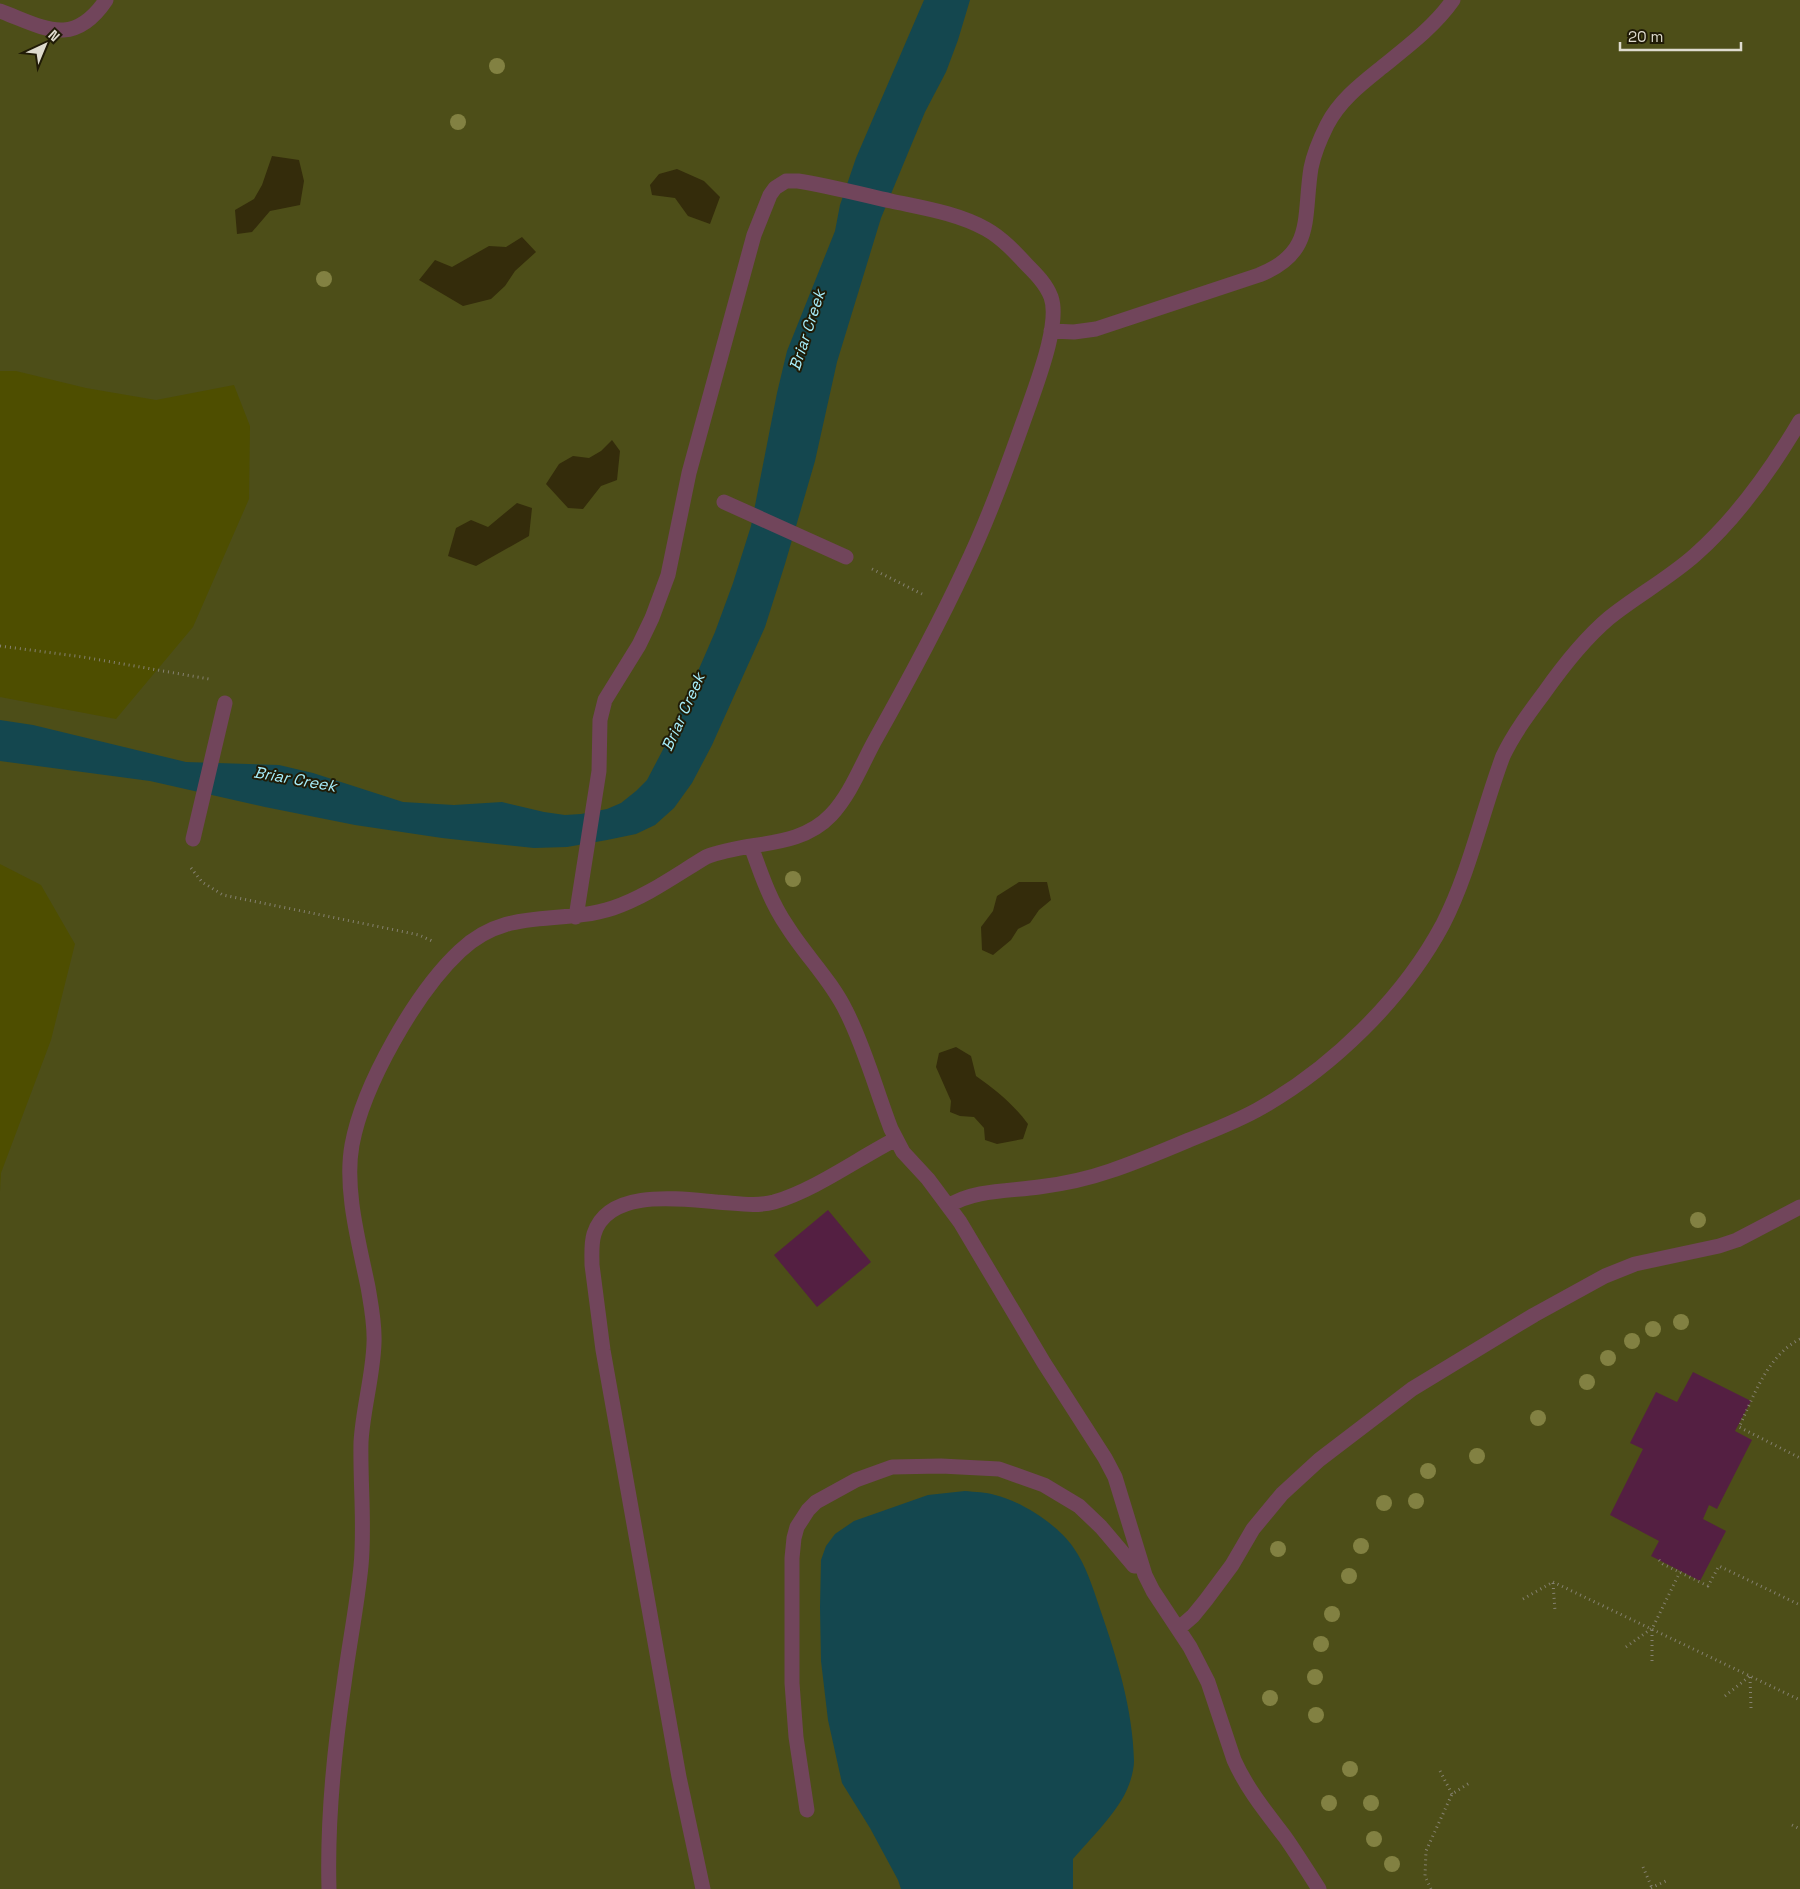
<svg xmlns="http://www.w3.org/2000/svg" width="1800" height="1889" font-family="'Space Grotesk',sans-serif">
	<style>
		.green { fill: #4d4e18 }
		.forest { fill: #4e4e00 }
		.sand { fill: #342c0b }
		.water { fill: #14474f }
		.building { fill: #541f42 }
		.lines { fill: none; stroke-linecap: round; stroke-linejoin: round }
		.path { stroke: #858170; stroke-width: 3; stroke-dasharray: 1 4; stroke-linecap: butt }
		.lane { stroke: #71455b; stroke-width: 15 }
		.tree { fill: #828142 }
		.labels { text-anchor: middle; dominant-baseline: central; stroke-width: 4; stroke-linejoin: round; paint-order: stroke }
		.water-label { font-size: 16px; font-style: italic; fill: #a7eefb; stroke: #201b06 }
	</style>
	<rect width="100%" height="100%" fill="#2a2510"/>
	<path class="green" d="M0 0H1800V1889H0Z"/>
	<path class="forest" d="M0 371H16L86 388 156 400 234 385 250 426 249 499 193 627 116 719 0 697Z
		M0 864 41 885 75 944 51 1040 1 1173 0 1192Z"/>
	<path class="sand" d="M272 156 299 160 304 181 300 205 270 211 252 232 237 234 235 210 254 199 262 185Z
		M677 169 704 181 720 197 710 224 688 216 675 198 652 195 650 185 659 174Z
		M522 237 536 252 515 271 505 286 491 299 463 306 419 280 435 260 452 267 489 246 506 247Z
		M612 440 620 451 617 480 601 486 583 509 568 508 546 484 559 464 573 456 589 458 601 451Z
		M517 503 532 508 529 536 476 566 448 556 456 528 471 520 488 527Z
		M1019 882H1047L1051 900 1039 910 1030 923 1018 929 1011 940 993 955 982 950 981 927 993 911 997 896Z
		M956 1047 971 1056 976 1076C995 1089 1014 1105 1028 1124L1023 1139 997 1144 985 1140 984 1128 974 1117 960 1116 950 1112 951 1101 936 1067 939 1053Z"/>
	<path class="water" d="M924 0H970L958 40 946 72 925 112 881 218 837 362 815 461 785 564 765 627 712 745 692 783 674 808 655 825 636 834 607 840 567 847 534 848 442 838 355 825 265 807 150 781 0 761V720L33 725 186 762 279 765 313 773 403 802 454 805 502 802 544 812 565 815 581 814 607 809 621 803 636 791 647 780 668 740 715 632 733 583 751 526 777 393 787 351 835 231 840 205 856 158Z
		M965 1491C975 1492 986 1492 995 1495 1021 1501 1058 1525 1073 1547 1086 1565 1093 1588 1100 1609 1117 1658 1133 1710 1134 1761 1134 1769 1131 1780 1128 1787 1119 1811 1090 1839 1073 1859V1889H901L898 1880 870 1828 842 1783 828 1720 821 1661 820 1607 821 1560 826 1546 835 1534 854 1521 928 1495Z"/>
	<path class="building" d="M828 1210 871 1262 817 1307 774 1255Z
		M1693 1372 1751 1401 1735 1431 1752 1440 1717 1509 1709 1505 1703 1519 1726 1531 1700 1581 1651 1556 1659 1541 1610 1515 1643 1449 1630 1443 1656 1392 1677 1402Z"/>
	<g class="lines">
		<path class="path" d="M872 569 922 594
			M0 646 83 657 209 679
			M191 868 202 882 223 895 400 931 419 935 432 941
			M1800 1339C1767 1356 1754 1396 1739 1427L1800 1458
			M1659 1560 1663 1564 1708 1586 1719 1566 1800 1605
			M1553 1582 1800 1700
			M1553 1583 1555 1611
			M1523 1599 1553 1582
			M1626 1647 1651 1629
			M1652 1661V1629L1680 1572
			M1750 1677 1751 1708
			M1725 1696 1750 1676
			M1440 1771 1452 1794
			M1792 1825 1800 1829
			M1643 1867 1652 1888
			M1651 1888 1668 1880
			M1431 1889 1425 1876 1426 1851 1452 1794 1471 1782"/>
		<path class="lane" d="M0 11C43 27 73 49 106 0
			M1051 331 1074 332 1096 329 1259 275C1315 253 1303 218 1311 168 1314 153 1320 139 1327 125 1339 101 1361 84 1381 68 1407 47 1434 27 1453 0
			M724 502 846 557
			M193 839 225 703
			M751 846C761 874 770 901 787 926 805 955 831 980 846 1011 865 1048 876 1090 891 1129L903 1152 928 1179 960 1222 1044 1363 1105 1458 1115 1477 1145 1575 1153 1591 1190 1647 1208 1682 1234 1760C1247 1789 1266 1812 1285 1837 1297 1854 1308 1872 1319 1889
			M949 1206C972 1190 1011 1191 1039 1187 1063 1184 1087 1179 1110 1171 1137 1162 1163 1151 1189 1140 1212 1131 1235 1122 1257 1110 1331 1069 1403 999 1443 924 1470 871 1482 812 1503 756 1514 733 1529 713 1544 693 1563 666 1583 640 1609 618 1636 596 1668 579 1695 555 1737 518 1771 470 1800 421
			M1178 1629 1193 1616 1206 1600 1232 1565 1253 1529 1282 1494 1319 1460 1412 1389 1534 1315 1605 1276 1635 1264 1719 1246 1737 1240 1800 1207
			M807 1810 796 1737 792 1683V1558L794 1538 797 1527 808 1510 816 1502 856 1480 892 1467 941 1466 999 1469 1044 1485 1079 1506 1101 1527 1134 1566H1142
			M329 1889C327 1821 334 1751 344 1684 349 1645 357 1606 361 1566 365 1525 360 1483 361 1442 363 1408 373 1376 374 1343 375 1324 371 1305 368 1287 359 1243 344 1189 352 1145 363 1085 416 992 460 951 507 906 557 926 613 908 646 897 676 875 706 857 747 840 798 850 831 815 850 795 861 766 874 742 906 685 937 628 964 570 990 516 1010 459 1030 403 1039 377 1060 322 1051 297 1046 284 1036 274 1027 265 1015 252 1002 238 986 229 957 213 923 208 891 201 860 194 829 186 798 181H786L775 188 770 195 754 235 689 473 668 575 652 618 639 645 605 700 600 720 599 771 576 917
			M703 1889 679 1777 603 1350 592 1265C592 1254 591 1244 594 1234 608 1188 681 1199 717 1202 736 1203 755 1207 774 1202 815 1190 857 1159 896 1139"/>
	</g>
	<g class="tree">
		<circle cx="497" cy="66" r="8"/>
		<circle cx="458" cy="122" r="8"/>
		<circle cx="324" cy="279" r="8"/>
		<circle cx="793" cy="879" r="8"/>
		<circle cx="1698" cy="1220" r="8"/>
		<circle cx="1681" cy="1322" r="8"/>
		<circle cx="1653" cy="1329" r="8"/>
		<circle cx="1632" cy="1341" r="8"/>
		<circle cx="1608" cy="1358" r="8"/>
		<circle cx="1587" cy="1382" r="8"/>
		<circle cx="1538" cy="1418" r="8"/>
		<circle cx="1477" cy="1456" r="8"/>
		<circle cx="1428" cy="1471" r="8"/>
		<circle cx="1416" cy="1501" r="8"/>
		<circle cx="1384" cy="1503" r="8"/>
		<circle cx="1361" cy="1546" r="8"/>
		<circle cx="1278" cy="1549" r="8"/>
		<circle cx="1349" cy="1576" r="8"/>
		<circle cx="1332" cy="1614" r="8"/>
		<circle cx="1321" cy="1644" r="8"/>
		<circle cx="1315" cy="1677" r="8"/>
		<circle cx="1270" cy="1698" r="8"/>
		<circle cx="1316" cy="1715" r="8"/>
		<circle cx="1350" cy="1769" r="8"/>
		<circle cx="1329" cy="1803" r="8"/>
		<circle cx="1371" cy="1803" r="8"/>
		<circle cx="1374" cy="1839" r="8"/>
		<circle cx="1392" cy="1864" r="8"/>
	</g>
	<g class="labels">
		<g class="water-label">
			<text transform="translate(807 330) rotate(-72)">Briar Creek</text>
			<text transform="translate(683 712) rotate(-66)">Briar Creek</text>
			<text transform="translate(295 779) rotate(10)">Briar Creek</text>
		</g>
	</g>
	<g transform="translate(45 45) rotate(44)" stroke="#201b06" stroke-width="4" paint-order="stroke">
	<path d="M0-4L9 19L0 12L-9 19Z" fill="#dedbce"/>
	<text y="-8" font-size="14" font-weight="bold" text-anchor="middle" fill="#dedbce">N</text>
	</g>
	<path d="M1620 42v8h121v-8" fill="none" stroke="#dedbce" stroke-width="2.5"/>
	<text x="1628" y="42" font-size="15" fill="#dedbce" stroke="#201b06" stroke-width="4" paint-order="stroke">20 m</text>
</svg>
